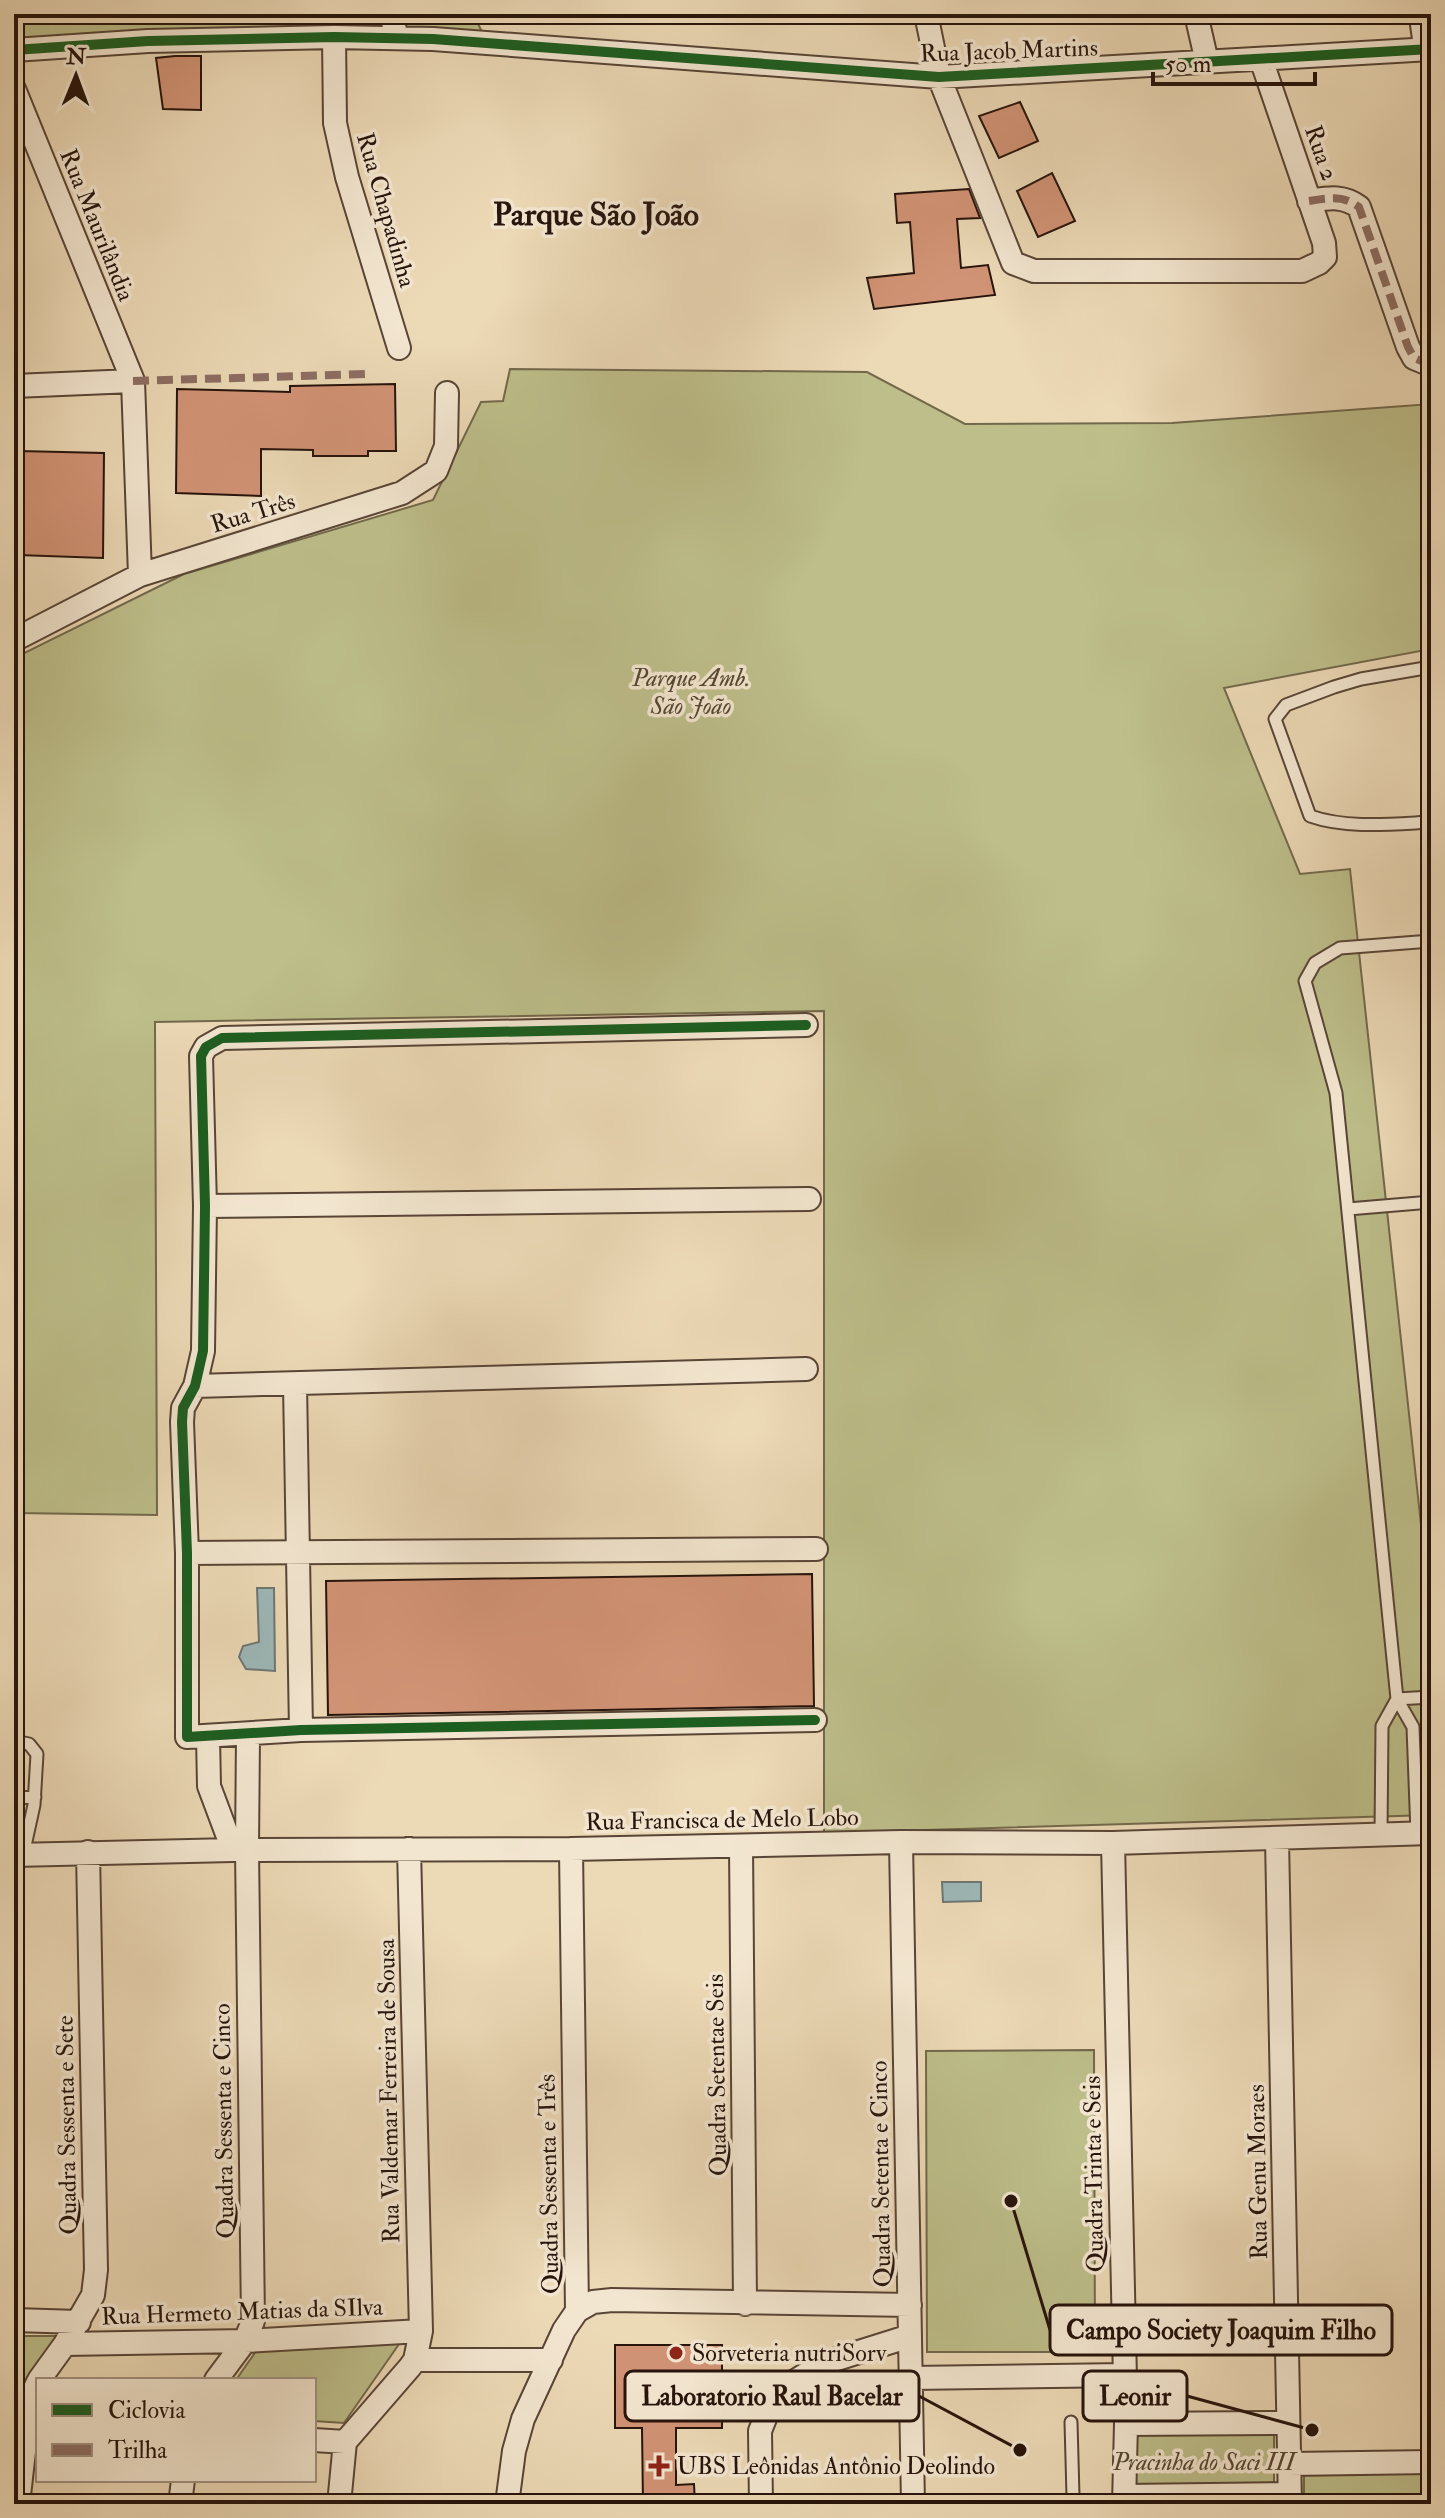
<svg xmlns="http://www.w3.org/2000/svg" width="1445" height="2518" font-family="'IM FELL Double Pica',serif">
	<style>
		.green { fill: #bdbe8a; stroke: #72694b; stroke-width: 2 }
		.water { fill: #9db8b8; stroke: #6e7673; stroke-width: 2 }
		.building { fill: #d19375; stroke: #27140c; stroke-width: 2 }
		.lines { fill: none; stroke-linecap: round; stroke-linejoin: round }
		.service-casing { stroke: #584536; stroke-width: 15 }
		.minor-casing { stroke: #584536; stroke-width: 26 }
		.service { stroke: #f3e6d0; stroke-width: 11 }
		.minor { stroke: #f3e6d0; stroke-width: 22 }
		.quiet { stroke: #8d6e63; stroke-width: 8; stroke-dasharray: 16 8; stroke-linecap: butt }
		.cycleway-casing { stroke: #f3e6d0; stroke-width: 15 }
		.cycleway { stroke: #1b5e20; stroke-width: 10 }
		.poi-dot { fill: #8f2418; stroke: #f3e6d0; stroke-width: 3 }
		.labels { text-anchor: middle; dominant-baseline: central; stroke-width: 7; stroke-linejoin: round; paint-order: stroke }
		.street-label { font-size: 24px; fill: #27140c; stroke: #f3e6d0 }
		.park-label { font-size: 24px; font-style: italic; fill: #544732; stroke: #f3e6d0 }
		.poi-label { font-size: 24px; fill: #27140c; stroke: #f3e6d0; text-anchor: start }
		.district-label { font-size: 32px; font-weight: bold; fill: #27140c; stroke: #f3e6d0 }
		.leader { fill: none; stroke: #27140c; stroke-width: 3 }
		.callout-dot { fill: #27140c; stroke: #f3e6d0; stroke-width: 3 }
		.callout { fill: #f3e6d0; stroke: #27140c; stroke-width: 3 }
		.callout-label { font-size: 26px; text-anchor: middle; font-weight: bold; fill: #27140c }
	</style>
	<rect width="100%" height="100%" fill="#ecd9b6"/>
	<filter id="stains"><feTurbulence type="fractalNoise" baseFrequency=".0025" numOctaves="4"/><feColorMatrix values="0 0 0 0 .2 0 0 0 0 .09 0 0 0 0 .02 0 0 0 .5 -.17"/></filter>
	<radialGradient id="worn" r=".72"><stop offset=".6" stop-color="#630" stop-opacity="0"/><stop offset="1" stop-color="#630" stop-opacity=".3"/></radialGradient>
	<path class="green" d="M14 14H474L484 37 14 46Z
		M510 369 867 372 965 424 1172 423 1431 404V649L1224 688 1300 874 1350 869 1431 1617V1815L824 1833V1011L155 1022 157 1515 14 1513V658L184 574 433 500 481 402 503 401Z
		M1094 2050 1095 2352H927L926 2051Z
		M14 2336H57L14 2396Z
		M404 2337 344 2423 314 2421V2380H236L261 2344Z
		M1274 2432V2491L1134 2492V2433Z
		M1304 2469H1431V2504H1304Z"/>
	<path class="water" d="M257 1588H274L275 1671 246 1669 239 1657 243 1646 259 1642Z
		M942 1882H981V1901L943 1902Z"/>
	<path class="building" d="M175 56H201V110L163 109 156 58Z
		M1020 102 1038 141 999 158 979 116Z
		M1052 173 1075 221 1038 237 1017 191Z
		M969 189 980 218 957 219 961 268 988 265 995 295 874 309 867 278 914 273 910 222 897 223 895 194Z
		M395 384 396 451H368V456H313V450L261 449V496L176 493 177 389 290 392V386Z
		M19 451 104 453 103 558 18 555Z
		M812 1574 814 1706 328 1715 326 1581Z
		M615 2345H722V2428H676V2485L694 2484 695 2504H643L642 2428H615Z"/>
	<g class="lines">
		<g class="service-casing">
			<path id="service" d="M1415 14 1420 50
				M1431 667 1361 679 1334 687 1286 705 1275 719 1310 816C1347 829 1392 824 1431 822
				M1348 1209 1431 1202
				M1397 1699 1431 1697
				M14 1741 29 1744 37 1754 34 1805 23 1855
				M14 1798 35 1797
				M1417 1833 1413 1727 1397 1699 1336 1093 1305 981 1315 963 1340 948 1431 941
				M1381 1834 1382 1726 1397 1699
				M1071 2422 1073 2496 1076 2501 1084 2504"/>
		</g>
		<g class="minor-casing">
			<path id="minor" d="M391 14 397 38
				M926 14 939 77 1013 263 1034 271H1302L1319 263 1325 257 1324 243 1261 59
				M1196 14 1207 62
				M334 37 335 123 347 177 399 348
				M14 50 148 41 334 37 433 39 939 77 1431 49
				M14 89 133 381 140 575
				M1309 201C1329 198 1343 195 1359 207L1408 347 1414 358 1431 365
				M14 386 133 381
				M14 640 140 575 402 493 436 471 446 446 447 393
				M806 1025 222 1038 206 1047 201 1056 205 1206 203 1351 195 1386 183 1408 182 1422 187 1553V1737L301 1730 815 1720
				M205 1206 809 1199
				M295 1384 301 1730
				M195 1386 806 1369
				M187 1553 816 1549
				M208 1736 209 1786 233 1850
				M1277 1839 1290 2504
				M901 1842 913 2504
				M1113 1843 1126 2424 1124 2504
				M741 1846 745 2304
				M14 1855 233 1850 571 1849 901 1842 1113 1843 1431 1833
				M577 2311 593 2302 612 2300 910 2305
				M14 2320 79 2322
				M65 2344 245 2341 421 2331
				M415 2360H551
				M911 2378 1125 2375
				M39 2380 65 2344 93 2295 96 2270 88 1852
				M216 2380 245 2341 253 2321 247 1850 248 1735
				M1126 2424 1288 2423
				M314 2440 345 2442
				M1289 2464 1431 2462
				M1124 2496 1290 2494
				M18 2504 30 2399 38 2382
				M180 2504 183 2480
				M339 2504 345 2442 410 2367 415 2360 421 2331 409 1849
				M507 2504 514 2451 523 2419 564 2330 577 2311 571 1849
				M761 2504 760 2431 768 2411 795 2381 824 2363 910 2336"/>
		</g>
		<use href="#service" class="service"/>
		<use href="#minor" class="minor"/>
		<path class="quiet" d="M1309 201C1329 198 1343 195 1359 207L1408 347 1414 358 1431 365
			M133 381 369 374"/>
		<g class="cycleway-casing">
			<path id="cycleway" d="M14 50 148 41 334 37 433 39 939 77 1431 49
				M806 1025 222 1038 206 1047 201 1056 205 1206 203 1351 195 1386 183 1408 182 1422 187 1553V1737L301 1730 815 1720"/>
		</g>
		<use href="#cycleway" class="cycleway"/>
	</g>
	<g class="poi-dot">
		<circle cx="676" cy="2353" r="8"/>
		<path d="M655 2454h8v8h8v8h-8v8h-8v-8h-8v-8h8z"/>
	</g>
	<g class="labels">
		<g class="street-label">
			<text transform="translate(1009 51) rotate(-2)">Rua Jacob Martins</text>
			<text transform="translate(1321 153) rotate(71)">Rua 2</text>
			<text transform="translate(386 210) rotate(74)">Rua Chapadinha</text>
			<text transform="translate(97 225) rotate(68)">Rua Maurilândia</text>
			<text transform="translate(253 513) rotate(-17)">Rua Três</text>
			<text transform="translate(722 1820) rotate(-1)">Rua Francisca de Melo Lobo</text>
			<text transform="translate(717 2075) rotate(-91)">Quadra Setentae Seis</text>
			<text transform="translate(389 2091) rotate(-91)">Rua Valdemar Ferreira de Sousa</text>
			<text transform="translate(224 2121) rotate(-91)">Quadra Sessenta e Cinco</text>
			<text transform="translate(67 2125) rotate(-91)">Quadra Sessenta e Sete</text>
			<text transform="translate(1258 2172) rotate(-91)">Rua Genu Moraes</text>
			<text transform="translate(881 2174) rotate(-91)">Quadra Setenta e Cinco</text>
			<text transform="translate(1094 2174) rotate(-91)">Quadra Trinta e Seis</text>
			<text transform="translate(549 2184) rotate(-91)">Quadra Sessenta e Três</text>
			<text transform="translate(242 2312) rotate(-2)">Rua Hermeto Matias da SIlva</text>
		</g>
		<g class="park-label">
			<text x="691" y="678">Parque Amb.<tspan x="691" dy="28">São João</tspan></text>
			<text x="1204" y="2462">Pracinha do Saci III</text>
		</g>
		<g class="poi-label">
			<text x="692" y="2353">Sorveteria nutriSorv</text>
			<text x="677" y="2466">UBS Leônidas Antônio Deolindo</text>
		</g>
		<g class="district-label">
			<text x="596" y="215">Parque São João</text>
		</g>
	</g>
	<path class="leader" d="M1011 2201L1050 2330M1312 2430L1187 2396M1020 2450L919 2396"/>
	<g class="callout-dot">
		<circle cx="1011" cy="2201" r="8"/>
		<circle cx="1312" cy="2430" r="8"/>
		<circle cx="1020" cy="2450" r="8"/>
	</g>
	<g class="callout">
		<rect x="1050" y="2305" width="342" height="50" rx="8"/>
		<rect x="1083" y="2371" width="104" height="50" rx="8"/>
		<rect x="625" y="2371" width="294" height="50" rx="8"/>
	</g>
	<g class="callout-label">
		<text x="1221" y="2339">Campo Society Joaquim Filho</text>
		<text x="1135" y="2405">Leonir</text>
		<text x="772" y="2405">Laboratorio Raul Bacelar</text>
	</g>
	<rect width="1445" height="2518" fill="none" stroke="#ecd9b6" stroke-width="48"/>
	<rect x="16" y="16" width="1413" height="2486" fill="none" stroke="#27140c" stroke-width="4"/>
	<rect x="24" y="24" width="1397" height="2470" fill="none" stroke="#27140c" stroke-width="2"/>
	<rect x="36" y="2378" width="280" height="104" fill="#f3e6d0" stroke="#a19282" stroke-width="2"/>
	<rect x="52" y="2404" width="40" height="12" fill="#1b5e20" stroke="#a19282" stroke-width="2"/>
	<text x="108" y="2418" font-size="24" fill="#27140c">Ciclovia</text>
	<rect x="52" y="2444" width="40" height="12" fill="#8d6e63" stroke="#a19282" stroke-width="2"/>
	<text x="108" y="2458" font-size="24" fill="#27140c">Trilha</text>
	<g transform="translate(76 76) rotate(1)" stroke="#f3e6d0" stroke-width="6" paint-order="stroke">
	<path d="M0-6L14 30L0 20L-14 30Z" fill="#27140c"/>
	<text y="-12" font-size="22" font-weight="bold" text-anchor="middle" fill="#27140c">N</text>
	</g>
	<path d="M1153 72v12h162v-12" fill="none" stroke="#27140c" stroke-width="4"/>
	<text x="1165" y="72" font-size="24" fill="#27140c" stroke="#f3e6d0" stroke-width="6" paint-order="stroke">50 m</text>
	<rect width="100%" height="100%" filter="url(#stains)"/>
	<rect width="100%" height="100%" fill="url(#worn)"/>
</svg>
